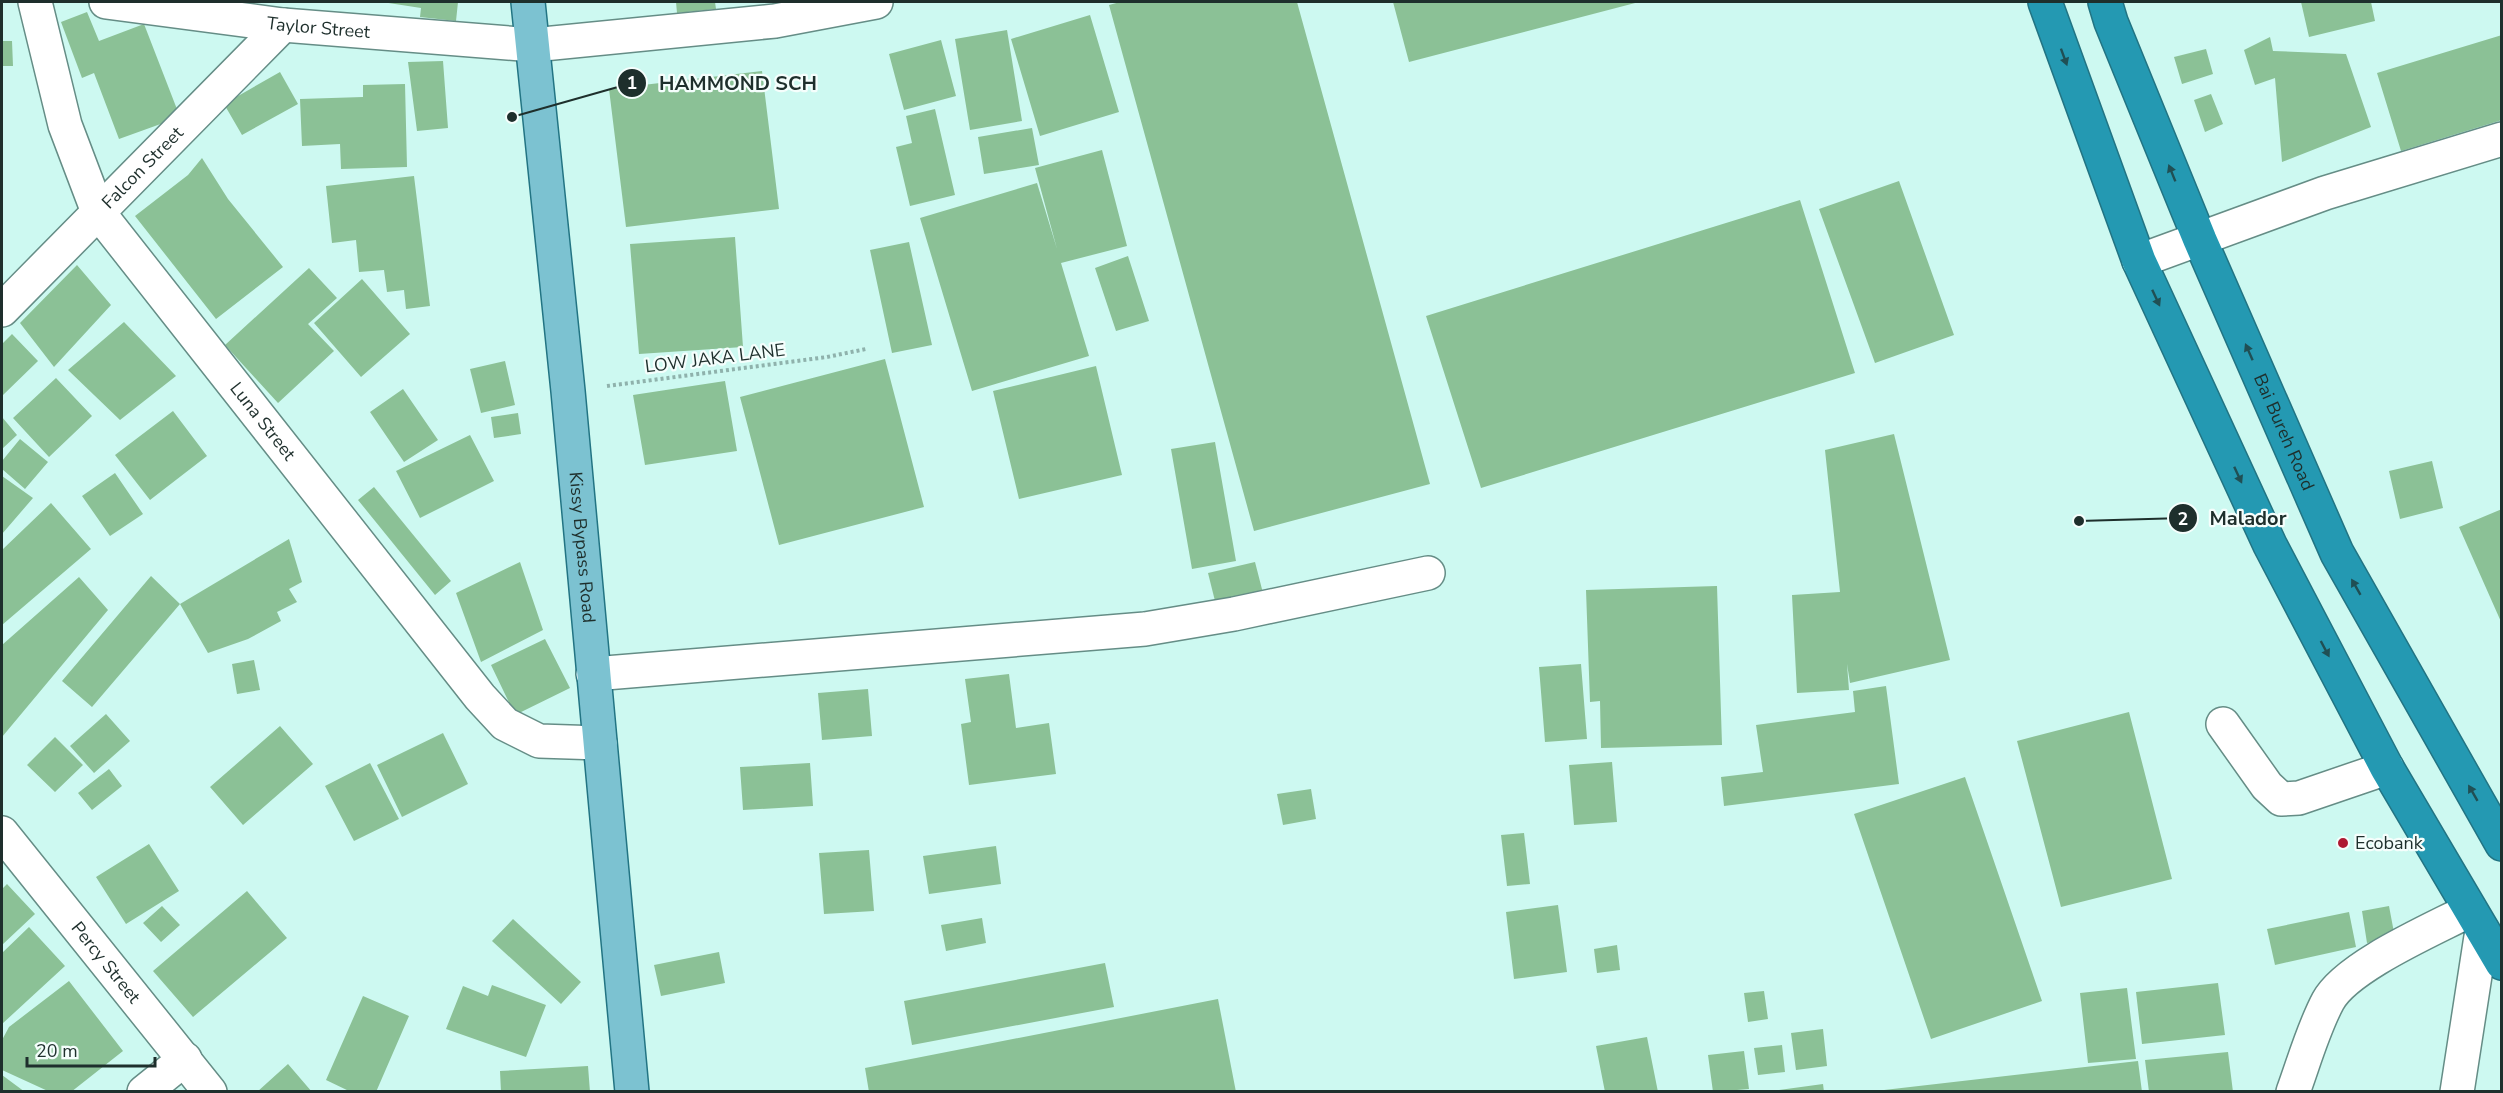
<svg xmlns="http://www.w3.org/2000/svg" width="2503" height="1093" font-family="'Nunito Sans',sans-serif">
	<style>
		.building { fill: #8bc196 }
		.lines { fill: none; stroke-linecap: round; stroke-linejoin: round }
		.minor-casing { stroke: #658d86; stroke-width: 36 }
		.major-casing { stroke: #227483; stroke-width: 36 }
		.highway-casing { stroke: #227483; stroke-width: 36 }
		.path { stroke: #8fb2ac; stroke-width: 4; stroke-dasharray: 3 3; stroke-linecap: butt }
		.minor { stroke: #fff; stroke-width: 33 }
		.major { stroke: #7cc2d1; stroke-width: 33 }
		.highway { stroke: #2499b2; stroke-width: 33 }
		.oneway { fill: #204f54 }
		.poi-dot { fill: #ae1932; stroke: #f5fefc; stroke-width: 2 }
		.labels { text-anchor: middle; dominant-baseline: central; stroke-width: 4.5; stroke-linejoin: round; paint-order: stroke }
		.street-label { font-size: 18px; fill: #1e2f2c; stroke: #f5fefc }
		.poi-label { font-size: 18px; fill: #1e2f2c; stroke: #f5fefc; text-anchor: start }
		.leader { fill: none; stroke: #1e2f2c; stroke-width: 2 }
		.callout-dot { fill: #1e2f2c; stroke: #f5fefc; stroke-width: 2 }
		.mark-label { font-size: 18px; text-anchor: middle; font-weight: bold; fill: #fff }
		.callout-label { font-size: 20px; text-anchor: middle; font-weight: bold; fill: #1e2f2c; stroke: #f5fefc; stroke-width: 4.5; stroke-linejoin: round; paint-order: stroke }
	</style>
	<rect width="100%" height="100%" fill="#cdf9f1"/>
	<path class="building" d="M382 2H458L456 21 420 17 421 8Z
		M676 2H715L716 9 677 13Z
		M1120 2H1297L1430 484 1254 531 1109 5Z
		M1393 2H1639L1409 62Z
		M2301 2H2371L2375 21 2309 37Z
		M87 12 99 41 144 24 180 117 119 139 94 73 82 78 61 22Z
		M1090 15 1119 112 1040 136 1011 39Z
		M1007 30 1022 121 970 130 955 39Z
		M2502 35V120L2401 151 2377 73Z
		M2270 37 2273 51 2346 54 2371 127 2282 162 2275 78 2255 85 2244 50Z
		M941 40 956 96 904 110 889 54Z
		M2 41H12L13 66H2Z
		M2206 49 2213 74 2182 84 2174 57Z
		M443 61 448 128 417 131 408 62Z
		M762 71 779 209 626 227 609 89Z
		M280 72 298 104 242 135 224 104Z
		M405 84 407 167 341 169 340 144 302 146 300 99 363 97V85Z
		M2211 94 2223 124 2205 132 2194 100Z
		M935 109 955 195 910 206 896 147 912 143 906 116Z
		M1032 128 1039 165 984 174 978 137Z
		M1102 150 1127 246 1061 263 1089 356 972 391 920 218 1037 183 1057 249 1035 168Z
		M202 158 228 199 283 267 216 319 135 216 188 175Z
		M414 176 430 306 406 309 404 290 387 292 384 270 359 272 356 240 332 243 326 186Z
		M1899 181 1954 335 1875 363 1819 209Z
		M1800 200 1855 373 1481 488 1426 316Z
		M735 237 743 347 639 354 630 244Z
		M909 242 932 345 892 353 870 250Z
		M1128 256 1149 321 1116 331 1095 268Z
		M77 265 111 305 54 367 20 323Z
		M309 268 337 298 308 324 334 351 278 403 225 345Z
		M362 279 410 334 361 377 314 323Z
		M124 322 176 376 120 420 68 370Z
		M12 334 38 361 2 396V344Z
		M885 359 924 507 779 545 740 397Z
		M505 361 515 405 481 413 470 369Z
		M1096 366 1122 475 1019 499 993 391Z
		M56 378 92 416 49 457 13 418Z
		M725 381 737 451 645 465 633 395Z
		M403 389 438 440 404 462 370 412Z
		M173 411 207 456 150 500 115 455Z
		M518 413 521 434 494 438 491 417Z
		M2 417 17 435 2 449Z
		M1894 434 1950 660 1850 683 1847 664 1849 690 1797 693 1792 595 1840 592 1825 450Z
		M470 435 494 481 420 518 396 471Z
		M20 439 48 462 25 489 2 469V461Z
		M1215 442 1236 561 1192 569 1171 449Z
		M2432 461 2443 508 2400 519 2389 471Z
		M115 473 143 514 110 536 82 496Z
		M2 476 33 498 2 534Z
		M374 487 451 581 435 595 358 500Z
		M51 503 91 549 2 625V550Z
		M2502 509V624L2459 527Z
		M289 539 302 582 289 589 297 602 277 612 281 621 248 639 208 653 180 604Z
		M520 562 543 630 481 662 456 593Z
		M1255 562 1264 597 1217 609 1208 573Z
		M151 576 180 604 92 707 62 681Z
		M79 577 108 610 2 737V645Z
		M1717 586 1722 745 1601 748 1600 701 1590 702 1586 590Z
		M545 639 570 688 515 715 491 665Z
		M254 660 260 690 237 694 232 664Z
		M1581 664 1587 739 1545 742 1539 667Z
		M1009 674 1016 728 1049 723 1056 774 969 785 961 724 971 722 965 679Z
		M1886 686 1899 784 1724 806 1721 777 1763 772 1756 725 1855 712 1853 691Z
		M868 689 872 736 822 740 818 693Z
		M2129 712 2172 879 2061 907 2017 741Z
		M106 714 130 741 94 773 70 746Z
		M280 726 313 764 243 825 210 787Z
		M443 733 468 784 402 817 377 765Z
		M55 737 83 765 55 792 27 765Z
		M1612 762 1617 822 1574 825 1569 765Z
		M370 763 399 819 354 841 325 786Z
		M810 763 813 806 743 810 740 767Z
		M109 769 122 786 92 810 78 793Z
		M1965 777 2042 1001 1931 1039 1854 814Z
		M1311 789 1316 819 1283 825 1277 794Z
		M1524 833 1530 884 1507 886 1501 835Z
		M149 844 179 891 126 924 96 877Z
		M996 846 1001 884 929 894 923 856Z
		M869 850 874 911 824 914 819 853Z
		M7 884 35 914 2 945V889Z
		M247 891 287 938 193 1017 153 971Z
		M1558 905 1567 972 1514 979 1506 912Z
		M162 906 180 925 161 942 143 923Z
		M2389 906 2395 938 2367 943 2362 911Z
		M2349 912 2356 947 2275 965 2267 929Z
		M982 918 986 943 946 951 941 925Z
		M513 919 581 982 561 1004 492 941Z
		M29 927 65 966 2 1024V953Z
		M1617 945 1620 970 1597 973 1594 949Z
		M719 952 725 983 661 996 654 965Z
		M1105 963 1114 1007 912 1045 904 1001Z
		M69 981 123 1051 71 1092H50L2 1070V1040L9 1027Z
		M2218 983 2225 1035 2142 1044 2136 992Z
		M492 985 546 1005 526 1057 446 1029 463 986 488 996Z
		M2127 988 2136 1059 2088 1063 2080 993Z
		M1764 991 1768 1019 1748 1022 1744 993Z
		M363 996 409 1016 376 1092H351L326 1080Z
		M1218 999 1236 1092H869L865 1068Z
		M1823 1029 1827 1066 1796 1070 1791 1033Z
		M1647 1037 1658 1092H1605L1596 1046Z
		M1782 1045 1785 1072 1758 1075 1754 1048Z
		M1744 1051 1749 1089 1713 1092 1708 1055Z
		M2228 1052 2233 1092H2149L2145 1060Z
		M2138 1061 2142 1092H1884V1090Z
		M288 1064 312 1092H257Z
		M588 1066 590 1092H501L500 1071Z
		M2 1075 25 1092H2Z
		M1823 1084 1824 1092H1779V1090Z"/>
	<g class="lines">
		<g class="minor-casing">
			<g id="minor">
				<path id="s1" d="M35 2 65 125 98 212 480 697 505 724 539 741 600 743"/>
				<path id="s2" d="M106 2 283 25 533 45 775 21 876 2"/>
				<path d="M2139 261 2325 193 2502 139"/>
				<path id="s3" d="M2 310 283 25"/>
				<path d="M593 674 1145 629 1234 614 1428 573"/>
				<path d="M2223 724 2267 786 2281 799 2299 798 2387 768"/>
				<path id="s4" d="M2 833 210 1092"/>
				<path d="M144 1092 185 1059"/>
				<path d="M2293 1092C2304 1062 2313 1029 2328 1001 2347 966 2434 929 2470 910"/>
				<path d="M2457 1092 2482 930"/>
			</g>
		</g>
		<g class="major-casing">
			<g id="major">
				<path id="s5" d="M528 2 568 391 632 1092"/>
			</g>
		</g>
		<g class="highway-casing">
			<g id="highway">
				<path d="M2045 2 2139 261 2270 545 2387 768 2502 963"/>
				<path id="s6" d="M2105 2 2111 22 2200 240 2337 553 2502 844"/>
			</g>
		</g>
		<path class="path" d="M607 386 827 357 866 349"/>
		<use href="#minor" class="minor"/>
		<use href="#major" class="major"/>
		<use href="#highway" class="highway"/>
	</g>
	<defs><path id="oneway-solid" d="M-6-.8H1V-3.2L6.5 0L1 3.2V.8H-6Z" transform="scale(1.5)"/></defs>
	<g class="oneway">
		<use href="#oneway-solid" transform="translate(2064 57) rotate(70)"/>
		<use href="#oneway-solid" transform="translate(2172 173) rotate(-112)"/>
		<use href="#oneway-solid" transform="translate(2156 298) rotate(65)"/>
		<use href="#oneway-solid" transform="translate(2249 352) rotate(-114)"/>
		<use href="#oneway-solid" transform="translate(2238 475) rotate(65)"/>
		<use href="#oneway-solid" transform="translate(2356 587) rotate(-120)"/>
		<use href="#oneway-solid" transform="translate(2325 649) rotate(62)"/>
		<use href="#oneway-solid" transform="translate(2473 793) rotate(-120)"/>
	</g>
	<circle class="poi-dot" cx="2343" cy="843" r="6"/>
	<g class="labels">
		<g class="street-label">
			<text stroke="none"><textPath href="#s2" startOffset="214">Taylor Street</textPath></text>
			<text stroke="none"><textPath href="#s3" startOffset="200">Falcon Street</textPath></text>
			<text transform="translate(715 358) rotate(-7)">LOW JAKA LANE</text>
			<text stroke="none"><textPath href="#s1" startOffset="486">Luna Street</textPath></text>
			<text stroke="none"><textPath href="#s6" startOffset="466">Bai Bureh Road</textPath></text>
			<text stroke="none"><textPath href="#s5" startOffset="548">Kissy Bypass Road</textPath></text>
			<text stroke="none"><textPath href="#s4" startOffset="166">Percy Street</textPath></text>
		</g>
		<g class="poi-label">
			<text x="2355" y="843">Ecobank</text>
		</g>
	</g>
	<path class="leader" d="M512 117L632 83M2079 521L2183 518"/>
	<g class="callout-dot">
		<circle cx="512" cy="117" r="6"/>
		<circle cx="2079" cy="521" r="6"/>
		<circle cx="632" cy="83" r="15"/>
		<circle cx="2183" cy="518" r="15"/>
	</g>
	<g class="mark-label">
		<text x="632" y="89">1</text>
		<text x="2183" y="525">2</text>
	</g>
	<g class="callout-label">
		<text x="738" y="90">HAMMOND SCH</text>
		<text x="2248" y="525">Malador</text>
	</g>
	<rect width="2503" height="1093" fill="none" stroke="#1e2f2c" stroke-width="6"/>
	<path d="M27 1057v9h128v-9" fill="none" stroke="#1e2f2c" stroke-width="3"/>
	<text x="36" y="1057" font-size="18" fill="#1e2f2c" stroke="#f5fefc" stroke-width="4.5" paint-order="stroke">20 m</text>
</svg>
